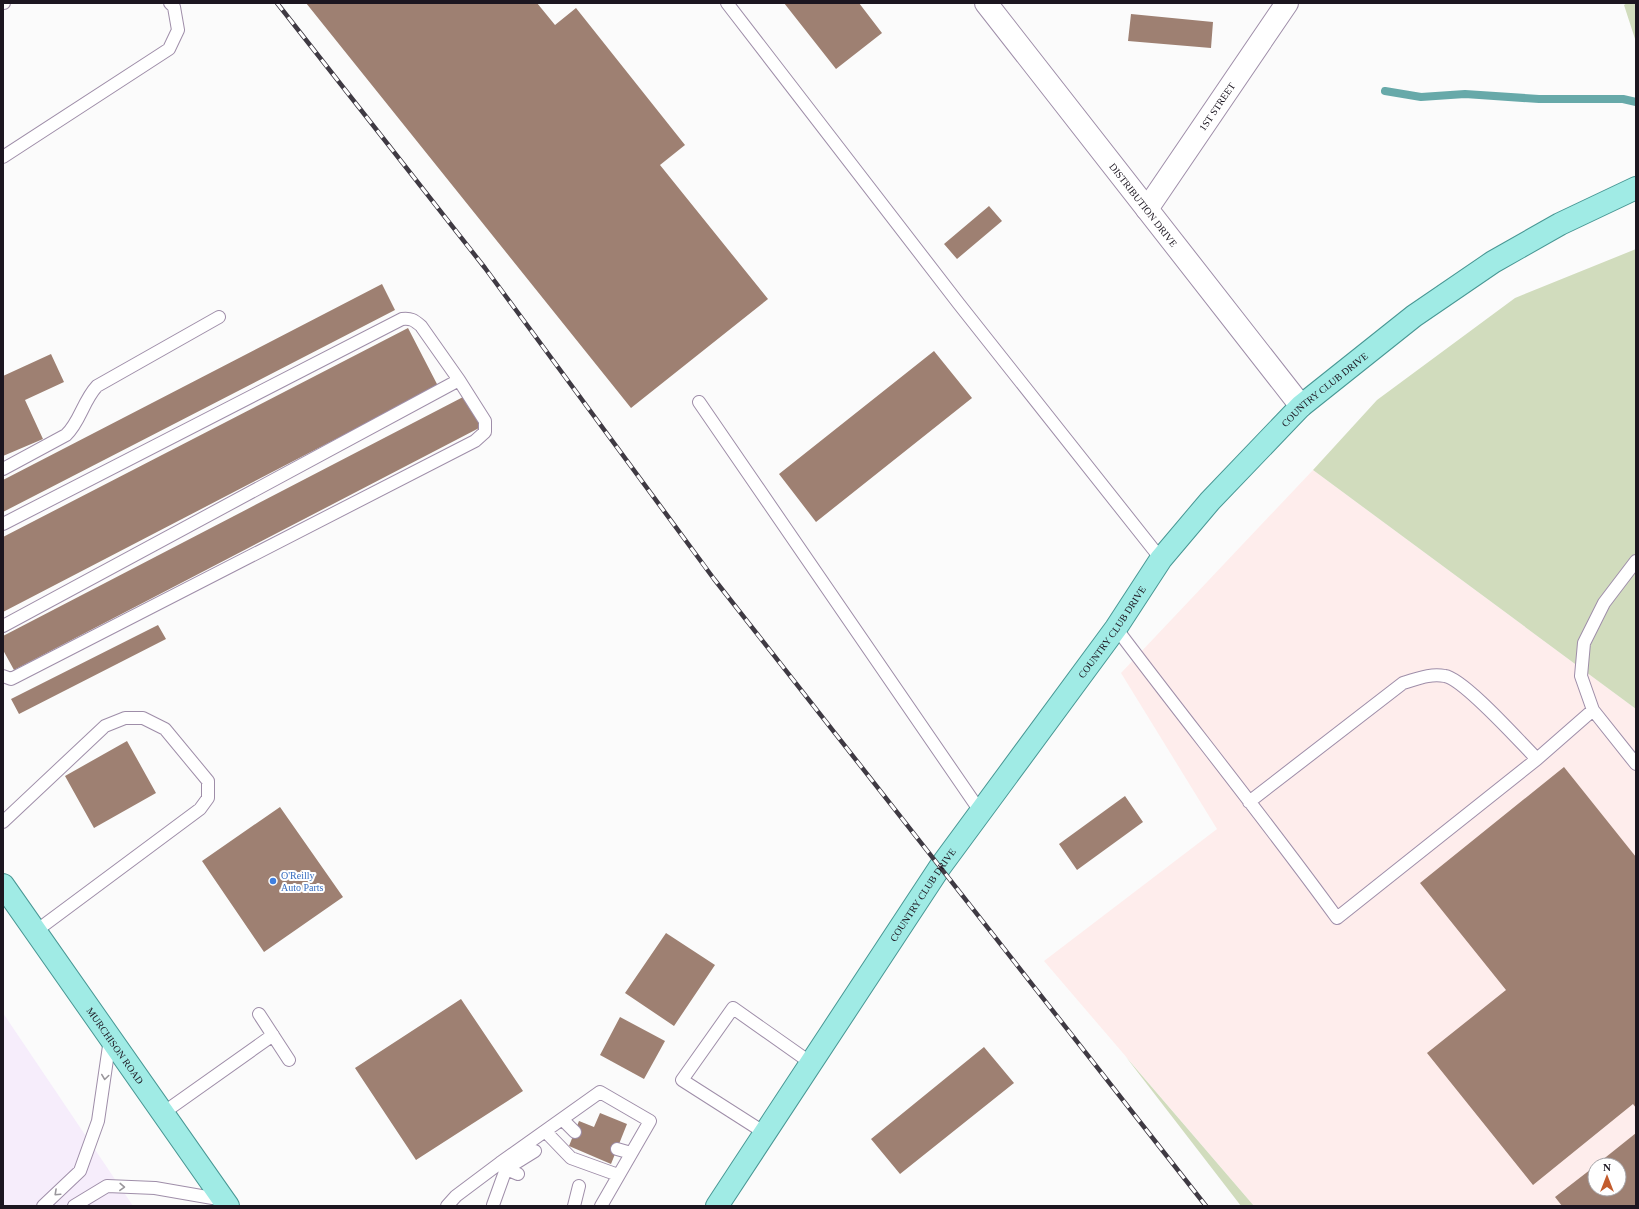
<svg xmlns="http://www.w3.org/2000/svg" width="1639" height="1209" font-family="Georgia,serif">
	<style>
		.built { fill: #f6edfb }
		.education { fill: #feedec; fill-rule: evenodd }
		.green { fill: #d1dcbd }
		.lines { fill: none; stroke-linecap: round; stroke-linejoin: round }
		.stream { stroke: #67a9a9; stroke-width: 8 }
		.building { fill: #9e8072 }
		.service-casing { stroke: #9f8ea9; stroke-width: 14 }
		.minor-casing { stroke: #9f8ea9; stroke-width: 24 }
		.primary-casing { stroke: #489794; stroke-width: 24 }
		.service { stroke: #fff; stroke-width: 12 }
		.minor { stroke: #fff; stroke-width: 22 }
		.primary { stroke: #a0ebe5; stroke-width: 22 }
		.rail-casing { stroke: #3f3a43; stroke-width: 4.5 }
		.rail { stroke: #fff; stroke-width: 3; stroke-dasharray: 9; stroke-linecap: butt }
		.oneway { stroke: #99969b }
		.shop-dot { fill: #3f7fe0; stroke: #fff; stroke-width: 1.5 }
		.labels { text-anchor: middle; dominant-baseline: central; stroke-width: 4; stroke-linejoin: round; paint-order: stroke }
		.street-label { font-size: 10px; fill: #1c1620; stroke: #fff }
		.shop-label { font-size: 10px; fill: #366cbe; stroke: #fff; text-anchor: start }
	</style>
	<rect width="100%" height="100%" fill="#fbfbfb"/>
	<path class="built" d="M3 1013 133 1206H3Z"/>
	<path class="education" d="M1313 470 1636 709V1206H1254L1044 961 1217 829 1121 673ZM1595 1165H1619V1189H1595Z"/>
	<path class="green" d="M1627 3H1636V42L1624 5Z
		M1636 249V709L1313 470 1377 400 1515 298Z
		M1126 1057 1254 1206H1241Z"/>
	<g class="lines">
		<path class="stream" d="M1385 91 1421 97 1465 94 1539 99H1623L1636 102"/>
	</g>
	<path class="building" d="M306 3H537L555 25 576 8 685 145 660 165 768 299 631 408Z
		M784 3H859L882 33 836 69Z
		M1131 14 1213 22 1211 48 1128 41Z
		M989 206 1002 221 957 259 944 244Z
		M382 284 395 310 3 512V480Z
		M408 328 438 386 3 612V537Z
		M934 351 972 398 816 522 779 474Z
		M51 354 64 382 25 400 43 439 3 456V376Z
		M465 396 481 427 14 670 3 650V636Z
		M158 625 166 639 19 714 11 699Z
		M127 741 156 793 94 828 65 776Z
		M1564 767 1636 857V1108L1633 1104 1533 1185 1427 1053 1506 990 1420 883Z
		M1125 796 1143 822 1077 870 1059 844Z
		M280 807 343 897 264 952 202 861Z
		M666 933 715 965 674 1026 625 993Z
		M461 999 523 1091 416 1160 355 1068Z
		M620 1017 665 1041 644 1079 600 1055Z
		M984 1047 1014 1083 900 1174 871 1139Z
		M600 1113 627 1124 611 1164 569 1146 579 1121 594 1127Z
		M1636 1133V1206H1562L1555 1197 1595 1166V1189H1619V1165H1596Z"/>
	<g class="lines">
		<g class="service-casing">
			<path id="service" d="M3 3H4
				M727 3 959 304 1161 559
				M3 157 169 49 178 30 174 7 170 3
				M699 402 980 811
				M3 469 66 435C80 422 83 401 97 386L219 317
				M3 524 402 319C411 318 414 320 421 326L459 380 485 421V432L475 441 15 677 11 679 3 676
				M1636 561 1604 603 1584 643 1581 676 1593 710 1636 764
				M3 626 459 380
				M1116 628C1189 725 1266 820 1337 918L1537 759 1593 710
				M1249 802 1403 683C1417 679 1430 673 1445 676 1464 679 1520 742 1537 759
				M3 822 105 726 125 718H143L165 729 208 781V798L200 809 36 931
				M259 1014 289 1060
				M163 1113 273 1035
				M562 1119 575 1132
				M545 1131 571 1158 618 1175
				M765 1133 682 1080 733 1008 811 1063
				M617 1149 631 1153
				M500 1163 600 1092 650 1121 601 1206
				M518 1174 506 1169 535 1151
				M43 1206 80 1171 98 1121 110 1039
				M74 1206 107 1186 155 1188 224 1200
				M447 1206 456 1196 500 1163 506 1169 493 1205
				M574 1206 579 1186"/>
		</g>
		<g class="minor-casing">
			<g id="minor">
				<path id="s1" d="M986 3 1301 406"/>
				<path id="s2" d="M1147 209 1287 3"/>
			</g>
		</g>
		<g class="primary-casing">
			<g id="primary">
				<path id="s3" d="M3 885 228 1206"/>
				<path id="s4" d="M717 1206 940 867 1116 628 1161 559 1210 501 1301 406 1414 316 1493 262 1560 224 1636 188"/>
			</g>
		</g>
		<use href="#service" class="service"/>
		<use href="#minor" class="minor"/>
		<use href="#primary" class="primary"/>
		<g class="rail-casing">
			<path id="rail" d="M277 3 485 268 714 579 1206 1206"/>
		</g>
		<use href="#rail" class="rail"/>
	</g>
	<defs><path id="oneway-chevron" d="M-2-3.5L2.5 0L-2 3.5" fill="none" stroke-width="1.6" stroke-linecap="round" stroke-linejoin="round"/></defs>
	<g class="oneway">
		<use href="#oneway-chevron" transform="translate(105 1077) rotate(98)"/>
		<use href="#oneway-chevron" transform="translate(122 1187) rotate(2)"/>
		<use href="#oneway-chevron" transform="translate(57 1193) rotate(137)"/>
	</g>
	<circle class="shop-dot" cx="273" cy="881" r="4"/>
	<g class="labels">
		<g class="street-label">
			<text stroke="none"><textPath href="#s2" startOffset="124">1ST STREET</textPath></text>
			<text stroke="none"><textPath href="#s1" startOffset="256">DISTRIBUTION DRIVE</textPath></text>
			<text stroke="none"><textPath href="#s4" startOffset="1021">COUNTRY CLUB DRIVE</textPath></text>
			<text stroke="none"><textPath href="#s4" startOffset="697">COUNTRY CLUB DRIVE</textPath></text>
			<text stroke="none"><textPath href="#s4" startOffset="373">COUNTRY CLUB DRIVE</textPath></text>
			<text stroke="none"><textPath href="#s3" startOffset="196">MURCHISON ROAD</textPath></text>
		</g>
		<g class="shop-label">
			<text x="281" y="875">O'Reilly<tspan x="281" dy="12">Auto Parts</tspan></text>
		</g>
	</g>
	<rect width="1639" height="1209" fill="none" stroke="#1c1620" stroke-width="8"/>
	<g transform="translate(1607 1177)"><circle r="19" fill="#ffffff" stroke="#a4a2a6"/>
	<path d="M0-3L7 15L0 10L-7 15Z" fill="#c35c2e"/>
	<text y="-6" font-size="11" font-weight="bold" text-anchor="middle" fill="#1c1620">N</text>
	</g>
</svg>
